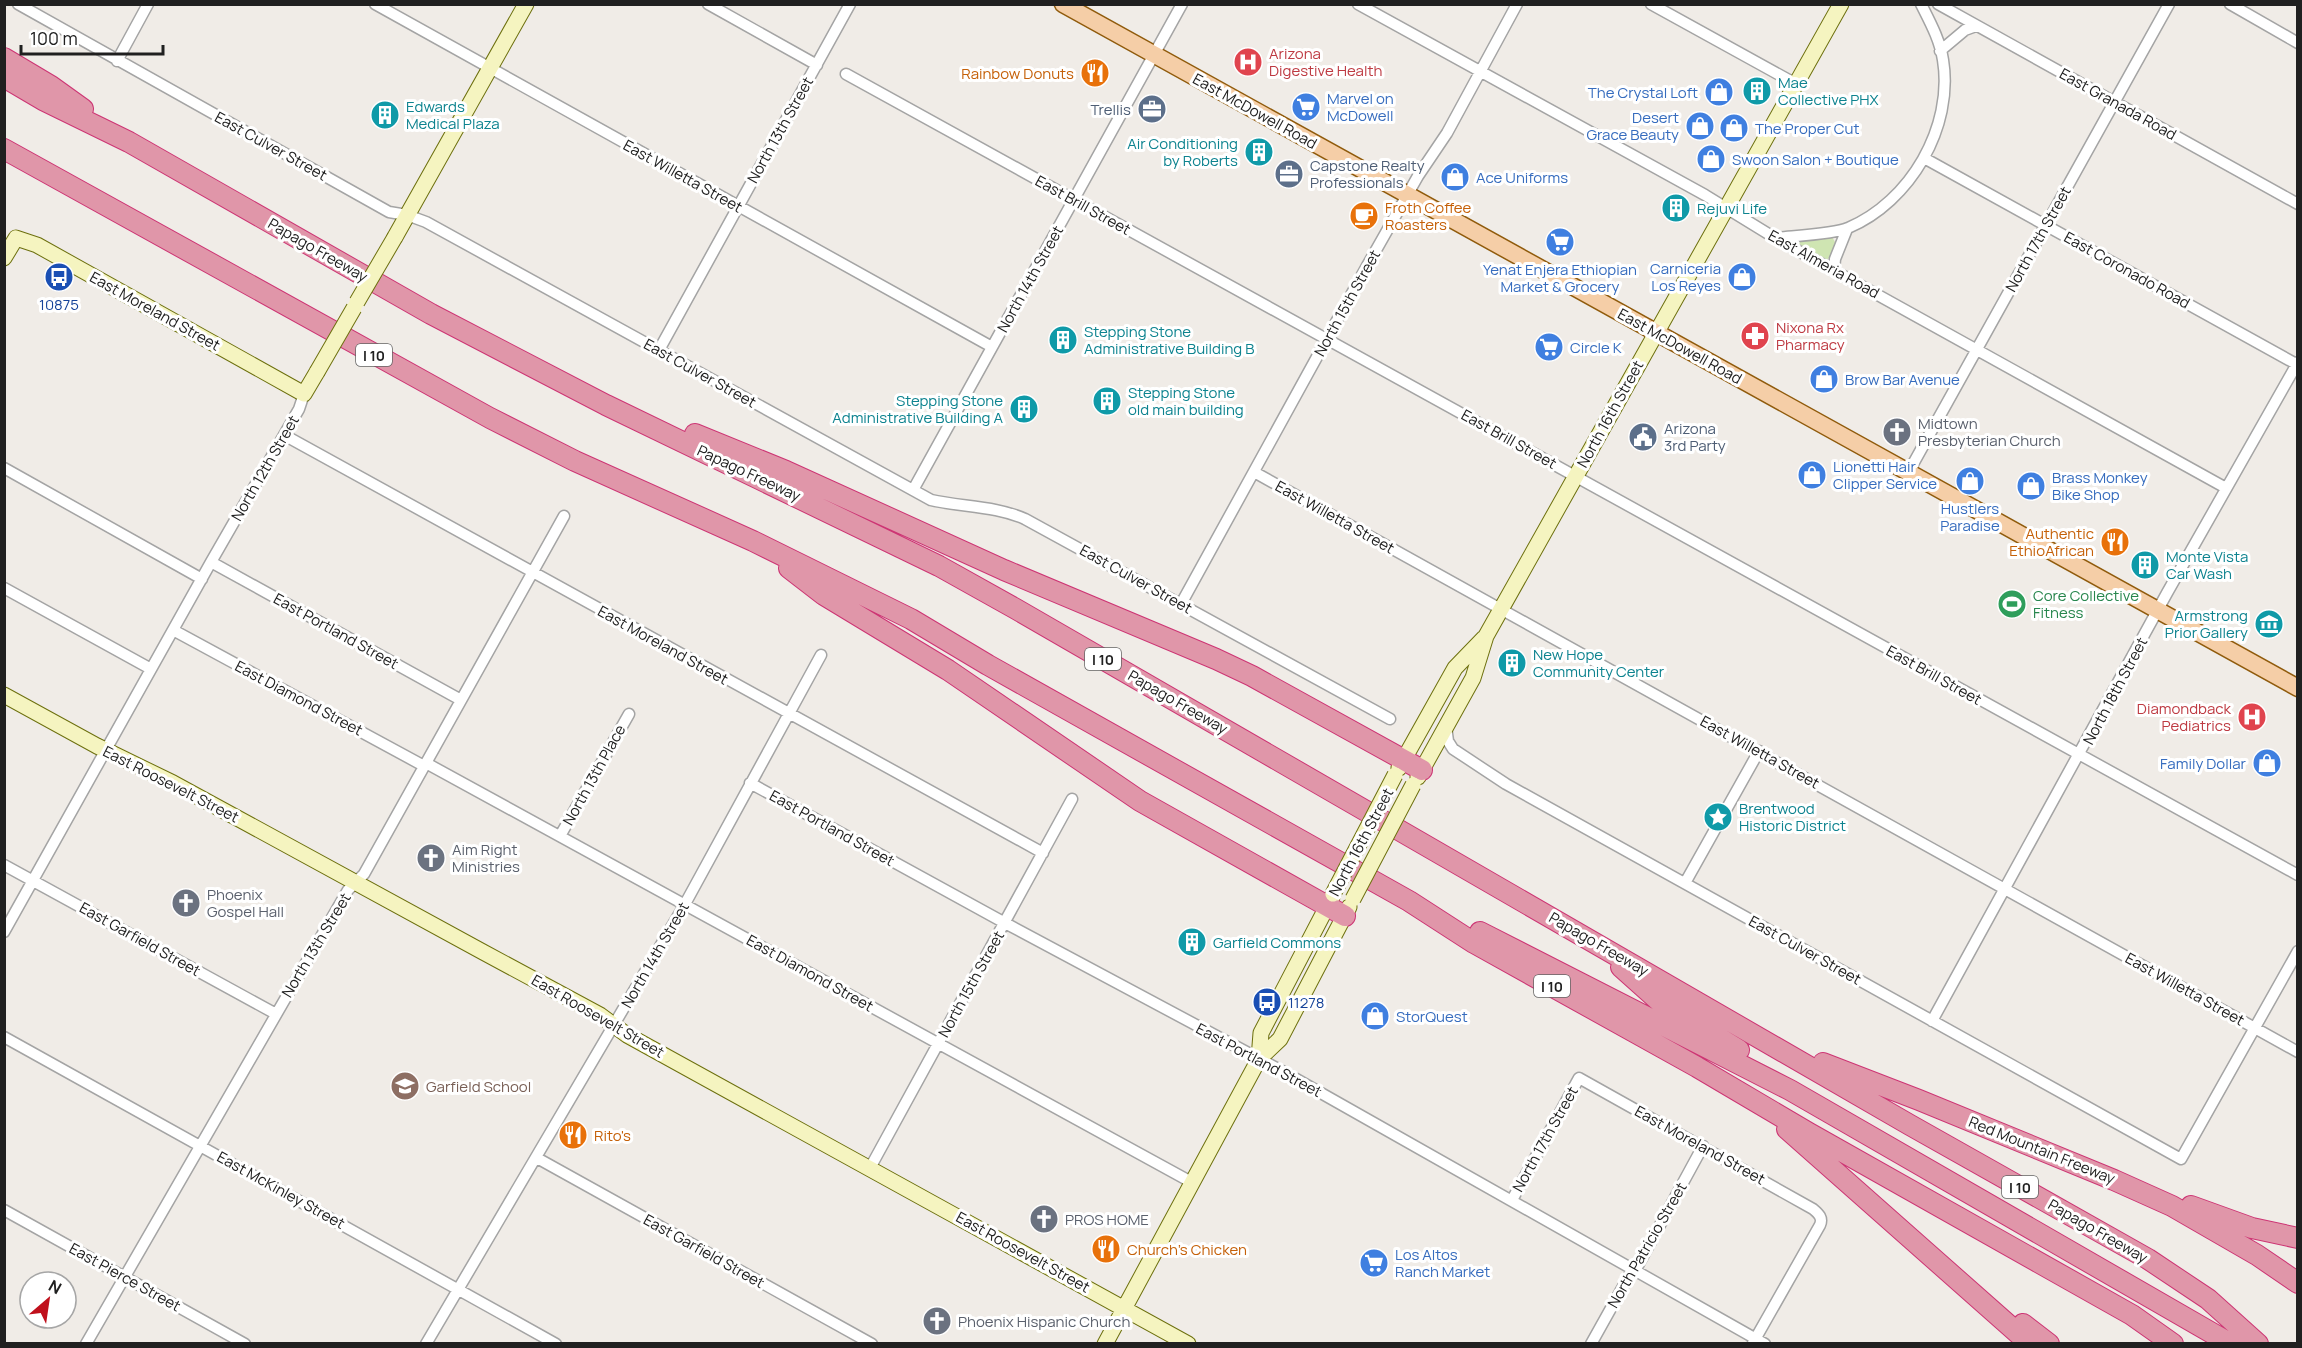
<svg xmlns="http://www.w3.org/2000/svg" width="2302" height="1348" font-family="Manrope,sans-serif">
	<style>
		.grass { fill: #cfe5b2 }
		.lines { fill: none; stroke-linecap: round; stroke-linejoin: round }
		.street-casing { stroke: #a4a4a4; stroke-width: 13 }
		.secondary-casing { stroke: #6d700e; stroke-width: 17 }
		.primary-casing { stroke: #905b0c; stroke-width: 19 }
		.highway-casing { stroke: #cd3574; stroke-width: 22 }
		.street { stroke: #fff; stroke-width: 10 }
		.secondary { stroke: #f5f4c0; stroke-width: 15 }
		.primary { stroke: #f5cea7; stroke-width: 16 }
		.highway { stroke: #e096a9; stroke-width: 20 }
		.secondary-bridge-casing { stroke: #6d700e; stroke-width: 17; stroke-linecap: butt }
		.secondary-bridge { stroke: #f5f4c0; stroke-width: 15 }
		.labels { text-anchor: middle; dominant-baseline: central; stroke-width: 6; stroke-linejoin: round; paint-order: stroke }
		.shield { fill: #fff; stroke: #636363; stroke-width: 1.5 }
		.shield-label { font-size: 14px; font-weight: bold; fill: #202020 }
		.health-label { font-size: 15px; fill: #be3a42; stroke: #fff; text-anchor: start }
		.food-label { font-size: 15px; fill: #c56008; stroke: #fff; text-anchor: start }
		.culture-label { font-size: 15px; fill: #0d838f; stroke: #fff; text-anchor: start }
		.shop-label { font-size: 15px; fill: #366cbe; stroke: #fff; text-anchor: start }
		.street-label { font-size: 15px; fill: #202020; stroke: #fff }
		.service-label { font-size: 15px; fill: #4e5e75; stroke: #fff; text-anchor: start }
		.transit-label { font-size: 15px; fill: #164399; stroke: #fff }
		.worship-label { font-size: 15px; fill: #5b616d; stroke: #fff; text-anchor: start }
		.leisure-label { font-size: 15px; fill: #27864d; stroke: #fff; text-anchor: start }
		.education-label { font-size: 15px; fill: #785e54; stroke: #fff; text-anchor: start }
	</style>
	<rect width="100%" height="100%" fill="#f0ece7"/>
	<path class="grass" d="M1831 235 1835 242 1832 254 1827 260 1799 244 1800 240Z"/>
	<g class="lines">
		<g class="street-casing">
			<path id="street" d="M18 4 389 212 407 215 426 222 931 500C962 507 996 506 1025 519L1390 719
				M375 4 992 347
				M708 4 817 65
				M1358 4 1705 195 1775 238 2226 488
				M1651 4 1796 84
				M1938 4 2298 204
				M2230 4 2298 43
				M1940 51 1965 30 1976 26
				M117 61 148 4
				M846 74 2298 875
				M1924 158 2298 365
				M1775 238C1792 236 1835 234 1848 228 1910 202 1954 127 1943 60 1940 40 1930 22 1921 4
				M1834 270 1835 259 1847 229
				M659 350 850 4
				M284 435 1043 853
				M4 468 202 579
				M1254 472 2298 1052
				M1908 473 2169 4
				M913 490 1182 4
				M211 562 461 700
				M4 588 151 669
				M1181 604 1367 266 1418 176 1447 133 1517 4
				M173 630 424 766
				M1446 727 1448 741 1453 749 1506 784 2181 1159 2298 951
				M426 763 1193 1183
				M750 783 1005 923 1282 1071 1765 1344
				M560 836 629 714
				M4 865 276 1014
				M1685 883 1759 751
				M4 932 211 562 299 409 304 394
				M1932 1021 2167 593 2298 362
				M4 1037 556 1344
				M537 1158 872 1344
				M870 1168 1072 799
				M1512 1200 1579 1078 1813 1209C1819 1214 1823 1218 1820 1225L1753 1343
				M4 1210 245 1344
				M86 1344 348 890 364 874 564 516
				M426 1344 685 904 821 655
				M1591 1344 1629 1276 1635 1271 1703 1146"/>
		</g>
		<g class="secondary-casing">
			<path id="secondary" d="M395 237 526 4
				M4 258 16 238 37 245 304 394 317 372
				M4 695 97 746 173 783 483 952 600 1015 627 1035 1188 1344
				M1399 768 1455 668 1484 638
				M1418 777 1473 678 1486 636 1841 4
				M1259 1059 1261 1033 1332 897
				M1105 1344 1259 1059 1280 1039 1349 907"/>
		</g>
		<g class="primary-casing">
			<path id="primary" d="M1063 4 2298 688"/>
		</g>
		<g class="highway-casing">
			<path id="highway" d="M4 58 51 86 83 109
				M4 77 43 100 129 142 431 314 606 405 939 566 1016 609 1910 1125 2148 1259 2208 1299 2258 1344
				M4 149 490 418 575 461 753 541 911 619 988 665 1409 901 1474 943 1697 1067 1809 1133 2132 1315 2173 1344
				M695 434 786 471 1004 570 1216 659 1252 676 1422 770
				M789 568 824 595 948 670 1140 801 1345 916
				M1480 932 1790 1090 2231 1344
				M1621 967 1659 1001 1739 1050
				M1823 1063 1919 1100 2114 1180 2172 1206 2257 1255 2298 1283
				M1787 1129 2030 1344
				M2191 1206 2252 1228 2298 1238
				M2023 1324 2049 1344"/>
		</g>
		<use href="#street" class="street"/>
		<use href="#secondary" class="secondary"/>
		<use href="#primary" class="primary"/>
		<use href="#highway" class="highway"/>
		<g class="secondary-bridge-casing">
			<path id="secondary-bridge" d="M357 302 395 237
				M317 372 354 308
				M1333 894 1395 775
				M1353 899 1413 785"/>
		</g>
		<use href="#secondary-bridge" class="secondary-bridge"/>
	</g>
	<defs>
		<g id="hospital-disc" transform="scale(1.5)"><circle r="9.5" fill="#e0444e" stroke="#fff"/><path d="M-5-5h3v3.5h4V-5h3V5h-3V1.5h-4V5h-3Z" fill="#fff"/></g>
		<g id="restaurant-disc" transform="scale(1.5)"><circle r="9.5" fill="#e8710a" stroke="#fff"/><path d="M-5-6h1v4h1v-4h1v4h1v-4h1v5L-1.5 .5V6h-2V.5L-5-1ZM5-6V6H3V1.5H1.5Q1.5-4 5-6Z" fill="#fff"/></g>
		<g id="building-disc" transform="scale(1.5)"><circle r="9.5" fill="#0f9aa8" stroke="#fff"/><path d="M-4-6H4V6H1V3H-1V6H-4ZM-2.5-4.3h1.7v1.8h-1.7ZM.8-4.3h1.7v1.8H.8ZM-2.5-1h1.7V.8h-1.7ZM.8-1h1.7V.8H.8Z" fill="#fff"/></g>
		<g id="shop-disc" transform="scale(1.5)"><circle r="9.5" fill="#3f7fe0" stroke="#fff"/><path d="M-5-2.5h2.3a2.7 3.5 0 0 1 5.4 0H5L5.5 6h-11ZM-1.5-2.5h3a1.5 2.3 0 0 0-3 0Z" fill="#fff"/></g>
		<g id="supermarket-disc" transform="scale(1.5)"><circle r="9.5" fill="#3f7fe0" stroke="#fff"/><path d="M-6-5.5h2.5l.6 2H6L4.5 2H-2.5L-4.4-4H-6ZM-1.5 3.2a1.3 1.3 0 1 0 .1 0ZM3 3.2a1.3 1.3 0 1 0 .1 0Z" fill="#fff"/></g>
		<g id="office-disc" transform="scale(1.5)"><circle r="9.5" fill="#5c6f8a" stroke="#fff"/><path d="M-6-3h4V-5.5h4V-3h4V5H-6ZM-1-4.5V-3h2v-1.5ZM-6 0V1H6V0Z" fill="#fff"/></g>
		<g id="cafe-disc" transform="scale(1.5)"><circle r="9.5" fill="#e8710a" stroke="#fff"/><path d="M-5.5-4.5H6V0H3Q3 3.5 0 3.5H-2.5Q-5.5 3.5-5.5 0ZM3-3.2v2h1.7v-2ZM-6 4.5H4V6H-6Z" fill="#fff"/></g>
		<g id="bus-disc" transform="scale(1.5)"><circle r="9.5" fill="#1a4fb4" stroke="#fff"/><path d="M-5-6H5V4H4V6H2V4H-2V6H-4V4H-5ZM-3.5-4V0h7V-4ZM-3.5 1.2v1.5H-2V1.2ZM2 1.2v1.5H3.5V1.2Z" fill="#fff"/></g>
		<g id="pharmacy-disc" transform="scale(1.5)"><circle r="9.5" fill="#e0444e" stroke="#fff"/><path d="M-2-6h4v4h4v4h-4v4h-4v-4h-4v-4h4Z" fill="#fff"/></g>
		<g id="church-disc" transform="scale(1.5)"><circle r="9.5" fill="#6b7280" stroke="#fff"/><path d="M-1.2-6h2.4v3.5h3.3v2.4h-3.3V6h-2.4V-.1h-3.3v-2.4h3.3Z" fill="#fff"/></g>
		<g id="civic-disc" transform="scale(1.5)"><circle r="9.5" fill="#5c6f8a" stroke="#fff"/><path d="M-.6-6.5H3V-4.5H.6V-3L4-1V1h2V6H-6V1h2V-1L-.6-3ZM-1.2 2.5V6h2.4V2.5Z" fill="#fff"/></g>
		<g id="stadium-disc" transform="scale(1.5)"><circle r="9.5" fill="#2e9e5b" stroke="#fff"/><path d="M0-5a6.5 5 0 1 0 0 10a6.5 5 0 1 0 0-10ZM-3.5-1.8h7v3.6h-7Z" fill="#fff"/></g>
		<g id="museum-disc" transform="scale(1.5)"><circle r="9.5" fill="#0f9aa8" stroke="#fff"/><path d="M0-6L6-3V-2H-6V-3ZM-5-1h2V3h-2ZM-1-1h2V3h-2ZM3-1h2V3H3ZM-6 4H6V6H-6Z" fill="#fff"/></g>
		<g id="sight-disc" transform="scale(1.5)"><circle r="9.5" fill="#0f9aa8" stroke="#fff"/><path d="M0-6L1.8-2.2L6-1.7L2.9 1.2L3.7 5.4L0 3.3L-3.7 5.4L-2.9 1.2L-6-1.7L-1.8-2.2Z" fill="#fff"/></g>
		<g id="school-disc" transform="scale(1.5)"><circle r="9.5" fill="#8d6e63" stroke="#fff"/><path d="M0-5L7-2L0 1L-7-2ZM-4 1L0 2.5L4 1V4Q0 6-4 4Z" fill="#fff"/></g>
	</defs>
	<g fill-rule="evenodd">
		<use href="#hospital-disc" x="1248" y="62"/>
		<use href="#restaurant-disc" x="1095" y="73"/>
		<use href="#building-disc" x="1757" y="91"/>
		<use href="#shop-disc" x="1719" y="92"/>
		<use href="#supermarket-disc" x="1306" y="107"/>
		<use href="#office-disc" x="1152" y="109"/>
		<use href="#building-disc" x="385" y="115"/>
		<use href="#shop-disc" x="1700" y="126"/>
		<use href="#shop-disc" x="1734" y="128"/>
		<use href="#building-disc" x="1259" y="152"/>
		<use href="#shop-disc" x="1711" y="159"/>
		<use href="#office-disc" x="1289" y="174"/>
		<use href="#shop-disc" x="1455" y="177"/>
		<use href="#building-disc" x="1676" y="208"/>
		<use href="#cafe-disc" x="1364" y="216"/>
		<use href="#supermarket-disc" x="1560" y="242"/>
		<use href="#bus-disc" x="59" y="277"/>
		<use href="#shop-disc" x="1742" y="277"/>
		<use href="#pharmacy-disc" x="1755" y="336"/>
		<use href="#building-disc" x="1063" y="340"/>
		<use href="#supermarket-disc" x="1549" y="347"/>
		<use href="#shop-disc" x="1824" y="379"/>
		<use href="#building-disc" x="1107" y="401"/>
		<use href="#building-disc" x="1024" y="409"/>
		<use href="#church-disc" x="1897" y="432"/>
		<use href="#civic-disc" x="1643" y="437"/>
		<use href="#shop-disc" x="1812" y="475"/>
		<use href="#shop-disc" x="1970" y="481"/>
		<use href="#shop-disc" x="2031" y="486"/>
		<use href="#restaurant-disc" x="2115" y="542"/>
		<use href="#building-disc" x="2145" y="565"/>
		<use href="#stadium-disc" x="2012" y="604"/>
		<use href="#museum-disc" x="2269" y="624"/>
		<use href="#building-disc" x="1512" y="663"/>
		<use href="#hospital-disc" x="2252" y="717"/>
		<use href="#shop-disc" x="2267" y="763"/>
		<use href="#sight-disc" x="1718" y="817"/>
		<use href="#church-disc" x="431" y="858"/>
		<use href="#church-disc" x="186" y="903"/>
		<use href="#building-disc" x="1192" y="942"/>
		<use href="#bus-disc" x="1267" y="1002"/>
		<use href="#shop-disc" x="1375" y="1016"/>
		<use href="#school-disc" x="405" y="1086"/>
		<use href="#restaurant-disc" x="573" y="1135"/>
		<use href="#church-disc" x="1044" y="1219"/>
		<use href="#restaurant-disc" x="1106" y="1249"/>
		<use href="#supermarket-disc" x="1374" y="1263"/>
		<use href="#church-disc" x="937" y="1321"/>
	</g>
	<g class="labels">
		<g class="shield">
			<rect x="356" y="344" width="36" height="22" rx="4.5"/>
			<rect x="1085" y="648" width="36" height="22" rx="4.5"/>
			<rect x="1534" y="975" width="36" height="22" rx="4.5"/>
			<rect x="2002" y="1176" width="36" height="22" rx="4.5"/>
		</g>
		<g class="shield-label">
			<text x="374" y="355">I 10</text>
			<text x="1103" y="659">I 10</text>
			<text x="1552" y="986">I 10</text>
			<text x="2020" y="1187">I 10</text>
		</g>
		<g class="health-label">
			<text x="1269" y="53">Arizona<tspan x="1269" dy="17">Digestive Health</tspan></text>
			<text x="1776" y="327">Nixona Rx<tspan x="1776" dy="17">Pharmacy</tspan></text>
			<text x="2231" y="708" text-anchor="end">Diamondback<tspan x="2231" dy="17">Pediatrics</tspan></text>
		</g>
		<g class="food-label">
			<text x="1074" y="73" text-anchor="end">Rainbow Donuts</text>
			<text x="1385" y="207">Froth Coffee<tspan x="1385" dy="17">Roasters</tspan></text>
			<text x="2094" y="533" text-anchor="end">Authentic<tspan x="2094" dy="17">EthioAfrican</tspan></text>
			<text x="594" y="1135">Rito's</text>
			<text x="1127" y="1249">Church's Chicken</text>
		</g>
		<g class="culture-label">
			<text x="1778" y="82">Mae<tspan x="1778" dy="17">Collective PHX</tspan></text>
			<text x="406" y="106">Edwards<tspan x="406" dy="17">Medical Plaza</tspan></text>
			<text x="1238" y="143" text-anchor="end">Air Conditioning<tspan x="1238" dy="17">by Roberts</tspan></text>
			<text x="1697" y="208">Rejuvi Life</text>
			<text x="1084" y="331">Stepping Stone<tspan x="1084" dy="17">Administrative Building B</tspan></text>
			<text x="1128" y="392">Stepping Stone<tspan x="1128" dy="17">old main building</tspan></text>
			<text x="1003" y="400" text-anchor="end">Stepping Stone<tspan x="1003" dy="17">Administrative Building A</tspan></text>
			<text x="2166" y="556">Monte Vista<tspan x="2166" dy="17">Car Wash</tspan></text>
			<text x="2248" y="615" text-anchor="end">Armstrong<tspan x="2248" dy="17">Prior Gallery</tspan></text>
			<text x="1533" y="654">New Hope<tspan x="1533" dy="17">Community Center</tspan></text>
			<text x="1739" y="808">Brentwood<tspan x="1739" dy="17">Historic District</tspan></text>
			<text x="1213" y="942">Garfield Commons</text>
		</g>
		<g class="shop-label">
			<text x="1698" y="92" text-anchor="end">The Crystal Loft</text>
			<text x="1327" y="98">Marvel on<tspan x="1327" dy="17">McDowell</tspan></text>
			<text x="1679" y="117" text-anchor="end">Desert<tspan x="1679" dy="17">Grace Beauty</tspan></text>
			<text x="1755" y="128">The Proper Cut</text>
			<text x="1732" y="159">Swoon Salon + Boutique</text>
			<text x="1476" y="177">Ace Uniforms</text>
			<text x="1721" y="268" text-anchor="end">Carniceria<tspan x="1721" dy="17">Los Reyes</tspan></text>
			<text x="1560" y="269" text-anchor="middle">Yenat Enjera Ethiopian<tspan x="1560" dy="17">Market &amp; Grocery</tspan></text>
			<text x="1570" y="347">Circle K</text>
			<text x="1845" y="379">Brow Bar Avenue</text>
			<text x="1833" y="466">Lionetti Hair<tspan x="1833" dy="17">Clipper Service</tspan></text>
			<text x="2052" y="477">Brass Monkey<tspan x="2052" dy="17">Bike Shop</tspan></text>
			<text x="1970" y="508" text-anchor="middle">Hustlers<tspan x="1970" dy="17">Paradise</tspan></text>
			<text x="2246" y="763" text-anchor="end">Family Dollar</text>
			<text x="1396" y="1016">StorQuest</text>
			<text x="1395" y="1254">Los Altos<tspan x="1395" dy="17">Ranch Market</tspan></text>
		</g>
		<g class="street-label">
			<text transform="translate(2118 104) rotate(29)">East Granada Road</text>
			<text transform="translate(1255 111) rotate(29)">East McDowell Road</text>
			<text transform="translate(780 130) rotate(-61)">North 13th Street</text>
			<text transform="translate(271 146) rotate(29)">East Culver Street</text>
			<text transform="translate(683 176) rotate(29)">East Willetta Street</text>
			<text transform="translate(1083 205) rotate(29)">East Brill Street</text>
			<text transform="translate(2038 239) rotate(-61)">North 17th Street</text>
			<text transform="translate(318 250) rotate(30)">Papago Freeway</text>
			<text transform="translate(1824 264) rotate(29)">East Almeria Road</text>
			<text transform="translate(2127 270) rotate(29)">East Coronado Road</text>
			<text transform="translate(1030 279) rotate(-61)">North 14th Street</text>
			<text transform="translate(1347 303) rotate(-61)">North 15th Street</text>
			<text transform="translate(155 311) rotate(29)">East Moreland Street</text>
			<text transform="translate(1680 346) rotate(29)">East McDowell Road</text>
			<text transform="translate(700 373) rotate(29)">East Culver Street</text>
			<text transform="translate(1610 414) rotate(-61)">North 16th Street</text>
			<text transform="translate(1509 439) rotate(29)">East Brill Street</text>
			<text transform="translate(265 468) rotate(-60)">North 12th Street</text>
			<text transform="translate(749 473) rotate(25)">Papago Freeway</text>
			<text transform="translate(1335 517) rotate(29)">East Willetta Street</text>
			<text transform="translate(1136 579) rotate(29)">East Culver Street</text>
			<text transform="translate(336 631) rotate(29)">East Portland Street</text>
			<text transform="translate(663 645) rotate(29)">East Moreland Street</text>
			<text transform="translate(1934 675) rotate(29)">East Brill Street</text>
			<text transform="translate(2115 691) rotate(-62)">North 18th Street</text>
			<text transform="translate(299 698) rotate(28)">East Diamond Street</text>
			<text transform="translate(1178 702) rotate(30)">Papago Freeway</text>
			<text transform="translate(1760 752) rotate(29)">East Willetta Street</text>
			<text transform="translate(594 775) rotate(-61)">North 13th Place</text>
			<text transform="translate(171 784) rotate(27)">East Roosevelt Street</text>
			<text transform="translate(832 828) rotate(29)">East Portland Street</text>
			<text transform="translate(1361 842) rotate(-62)">North 16th Street</text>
			<text transform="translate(140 939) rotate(29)">East Garfield Street</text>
			<text transform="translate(1599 944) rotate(30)">Papago Freeway</text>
			<text transform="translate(316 945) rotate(-59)">North 13th Street</text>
			<text transform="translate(1805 950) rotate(29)">East Culver Street</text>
			<text transform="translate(655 955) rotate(-60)">North 14th Street</text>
			<text transform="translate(810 973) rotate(29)">East Diamond Street</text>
			<text transform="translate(971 984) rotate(-61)">North 15th Street</text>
			<text transform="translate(2185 989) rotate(29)">East Willetta Street</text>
			<text transform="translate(598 1016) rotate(30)">East Roosevelt Street</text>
			<text transform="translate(1259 1060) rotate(28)">East Portland Street</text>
			<text transform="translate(1545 1139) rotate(-61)">North 17th Street</text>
			<text transform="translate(1700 1145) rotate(29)">East Moreland Street</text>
			<text transform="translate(2042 1150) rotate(22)">Red Mountain Freeway</text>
			<text transform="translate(281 1190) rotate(29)">East McKinley Street</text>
			<text transform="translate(2098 1231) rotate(30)">Papago Freeway</text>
			<text transform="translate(1647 1245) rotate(-60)">North Patricio Street</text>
			<text transform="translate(704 1251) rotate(29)">East Garfield Street</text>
			<text transform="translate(1023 1252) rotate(29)">East Roosevelt Street</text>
			<text transform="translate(125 1277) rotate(29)">East Pierce Street</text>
		</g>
		<g class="service-label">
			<text x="1131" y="109" text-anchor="end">Trellis</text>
			<text x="1310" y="165">Capstone Realty<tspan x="1310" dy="17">Professionals</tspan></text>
			<text x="1664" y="428">Arizona<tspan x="1664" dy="17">3rd Party</tspan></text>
		</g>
		<g class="transit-label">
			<text x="59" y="304">10875</text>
			<text x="1288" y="1002" text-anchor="start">11278</text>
		</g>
		<g class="worship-label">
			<text x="1918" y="423">Midtown<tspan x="1918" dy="17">Presbyterian Church</tspan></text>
			<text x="452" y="849">Aim Right<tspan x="452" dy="17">Ministries</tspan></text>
			<text x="207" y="894">Phoenix<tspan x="207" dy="17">Gospel Hall</tspan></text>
			<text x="1065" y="1219">PROS HOME</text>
			<text x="958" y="1321">Phoenix Hispanic Church</text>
		</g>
		<g class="leisure-label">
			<text x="2033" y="595">Core Collective<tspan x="2033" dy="17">Fitness</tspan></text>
		</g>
		<g class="education-label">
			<text x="426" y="1086">Garfield School</text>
		</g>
	</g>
	<rect width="2302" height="1348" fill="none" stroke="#202020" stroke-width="12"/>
	<g transform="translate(48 1300) rotate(29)"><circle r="28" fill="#ffffff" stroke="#a6a6a6" stroke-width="1.5"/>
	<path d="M0-4.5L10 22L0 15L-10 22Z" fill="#c0101c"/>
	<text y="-9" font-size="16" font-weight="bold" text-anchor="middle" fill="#202020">N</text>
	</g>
	<path d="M21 45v9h142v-9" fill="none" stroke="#202020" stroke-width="3"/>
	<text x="30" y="45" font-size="18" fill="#202020" stroke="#ffffff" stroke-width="4.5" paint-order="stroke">100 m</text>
</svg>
